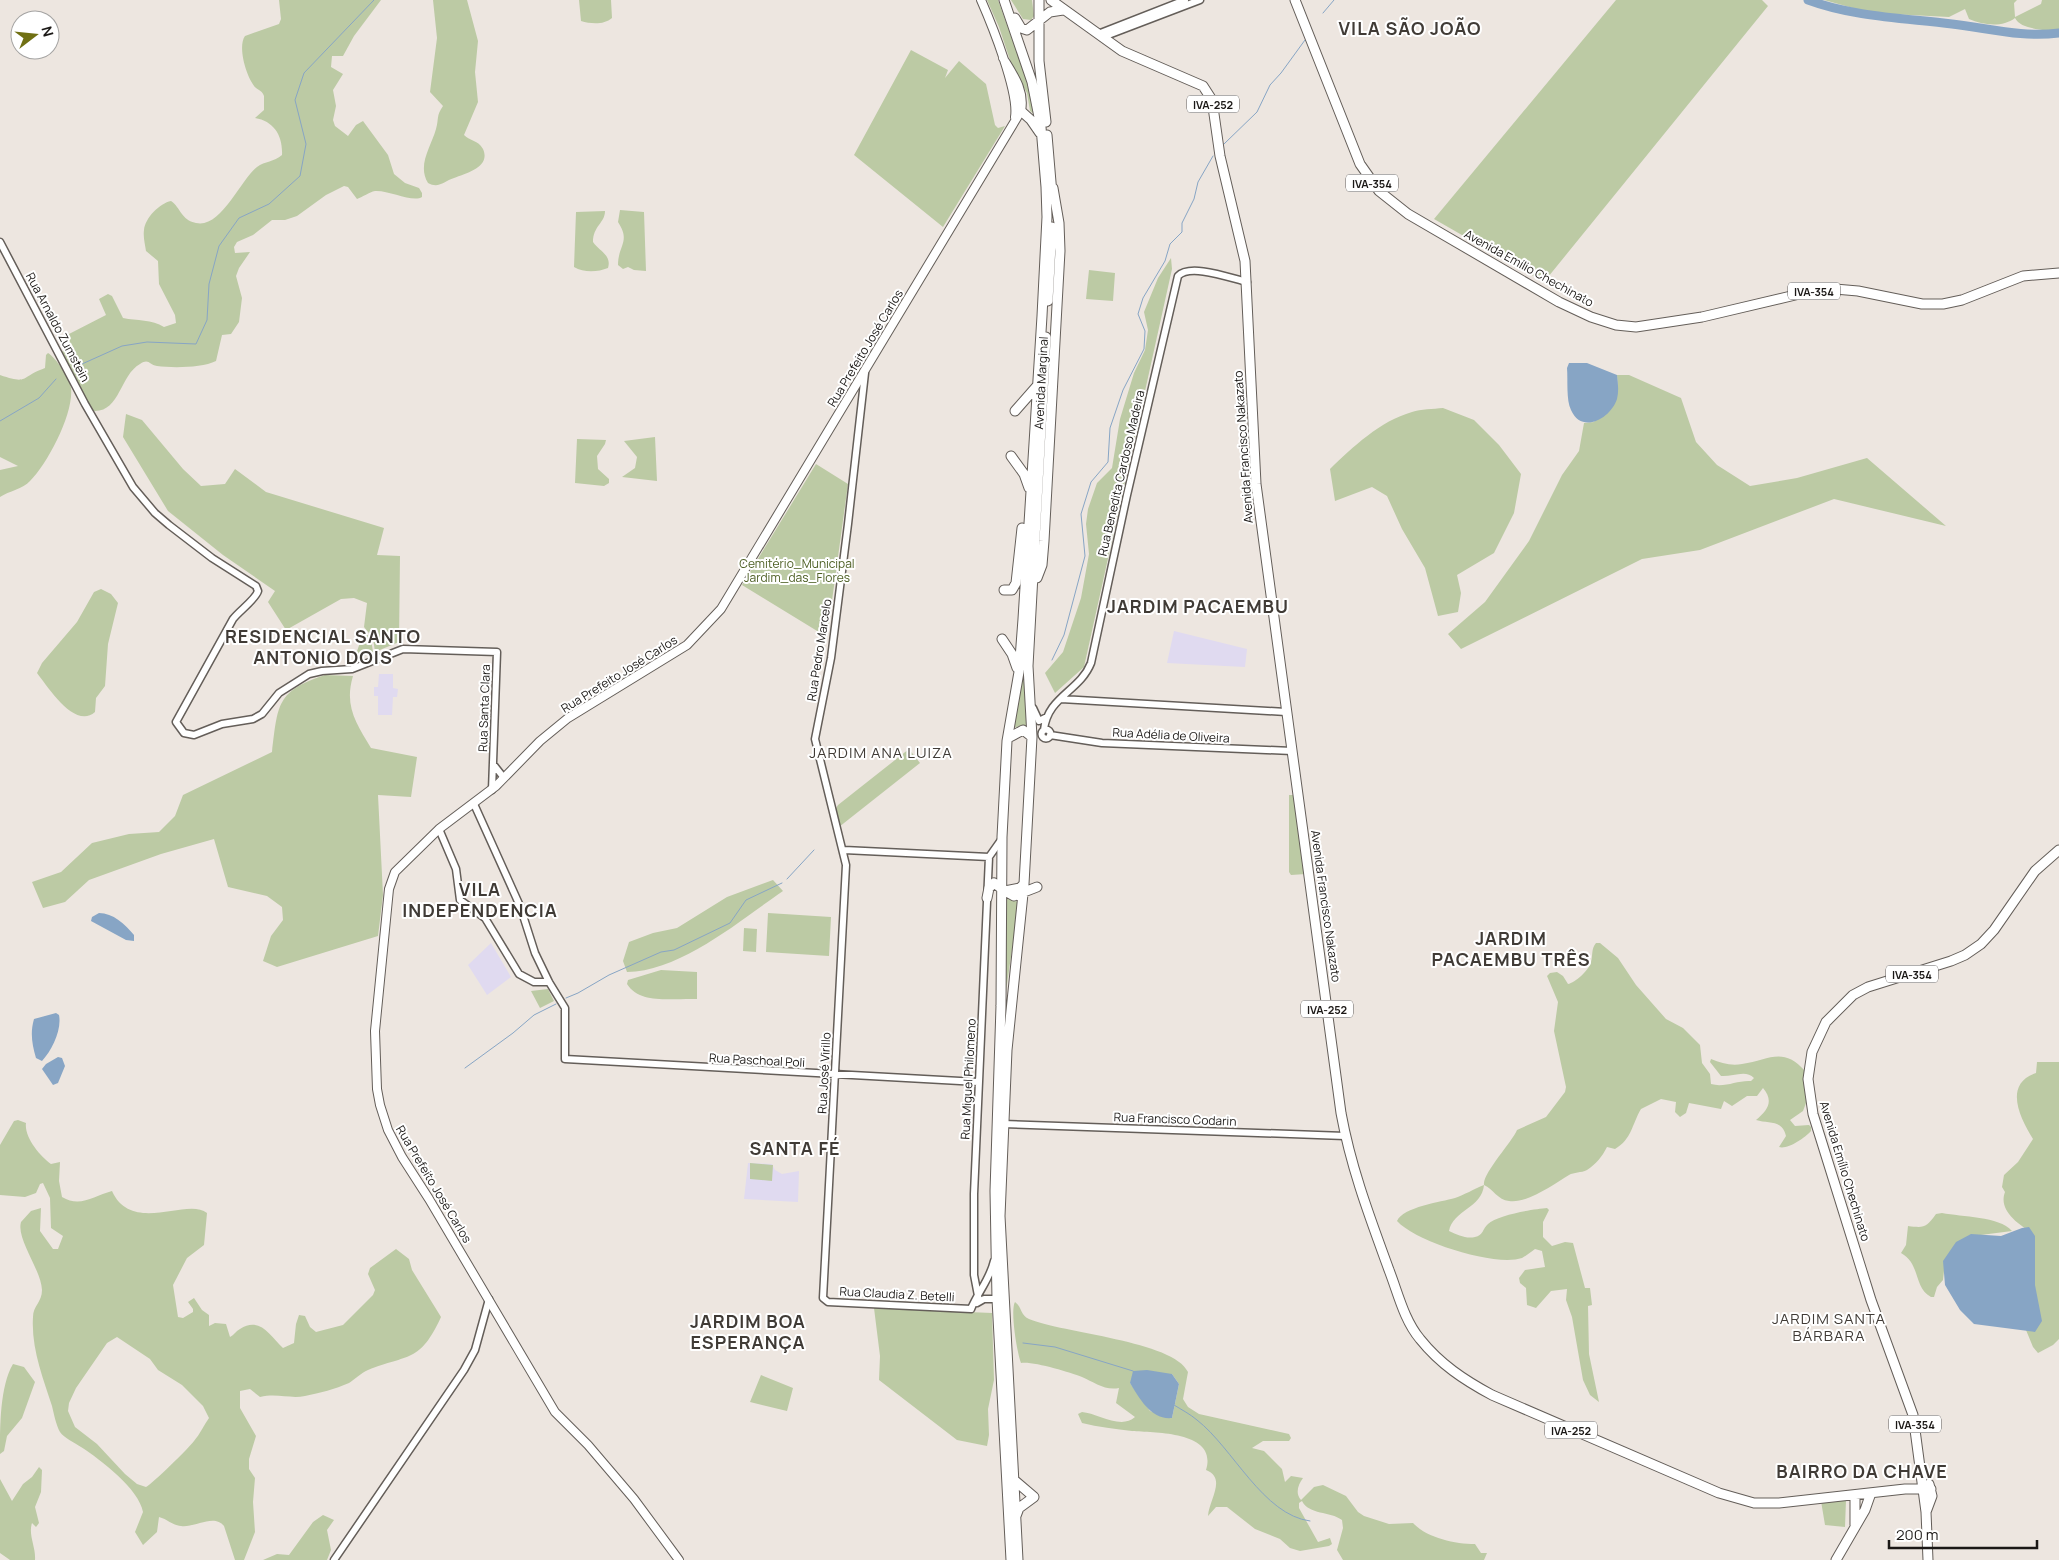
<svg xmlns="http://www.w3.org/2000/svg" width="2059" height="1560" font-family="Manrope,sans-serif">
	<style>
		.education { fill: #e0daf0 }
		.green { fill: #bccaa4; fill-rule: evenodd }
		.water { fill: #87a5c5 }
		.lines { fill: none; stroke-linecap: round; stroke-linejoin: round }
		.stream { stroke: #87a5c5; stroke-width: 1 }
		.river { stroke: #87a5c5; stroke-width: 9 }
		.tertiary-casing { stroke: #645e59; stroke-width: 9 }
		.secondary-casing { stroke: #645e59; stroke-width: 10 }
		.primary-casing { stroke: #645e59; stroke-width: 11 }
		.tertiary { stroke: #fff; stroke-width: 6 }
		.secondary { stroke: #fff; stroke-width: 8 }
		.primary { stroke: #fff; stroke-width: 9 }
		.labels { text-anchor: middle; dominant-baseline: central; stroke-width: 4; stroke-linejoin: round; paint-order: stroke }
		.shield { fill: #fff; stroke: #5f5d5c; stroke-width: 1 }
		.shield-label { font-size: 11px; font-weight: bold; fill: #1b1816 }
		.street-label { font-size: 12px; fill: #1b1816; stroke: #fff }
		.park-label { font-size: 12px; fill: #4d5f24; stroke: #fff }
		.quarter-label { font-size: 15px; letter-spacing: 1px; fill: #403b36; stroke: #fff }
		.district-label { font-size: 18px; font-weight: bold; letter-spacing: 1px; fill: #403b36; stroke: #fff }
	</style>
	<rect width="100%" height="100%" fill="#ede6e0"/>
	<path class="education" d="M1174 631 1247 649 1245 667 1167 663Z
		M379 674H393V688L398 689 397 697H393L392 715H378V696H374V687H378Z
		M491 943 511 977 487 995 468 965Z
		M748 1163 772 1164 775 1170 782 1174 799 1171 798 1202 744 1199Z"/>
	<path class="green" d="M279 0H381L354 36 343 56H332L331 67 343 74 333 90 336 106 333 120 335 126 348 136 356 125 363 121 388 155 394 174 405 183 419 188 422 193V197C413 203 389 190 375 191 369 192 363 197 357 199L348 187 344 186 326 195 297 216 285 220H272L253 235 237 242 234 247 235 253 250 252 239 268 236 276 242 298 239 322 231 334 222 335 216 361C202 368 172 368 157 366 149 365 149 358 140 364 120 375 120 412 94 411L81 394 62 352 64 349 71 347 68 337 69 334 106 315 99 299 108 294 112 296 123 318C137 321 152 319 164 327L176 323 175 315 159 284 158 261 146 251C145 244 143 237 144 230 145 218 160 203 171 201 181 208 181 220 196 223 221 229 241 179 257 167 265 161 274 162 282 155 283 136 274 121 255 118L264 110V96C262 91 260 91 256 88 247 79 237 47 245 36L279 24 281 19Z
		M433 0H467L478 41 475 72 478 102 464 135C470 141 478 140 483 149 491 167 467 173 454 178 444 181 439 189 428 183 417 165 431 147 436 129 439 118 436 116 443 106L430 92 437 38Z
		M579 0H611L612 18C604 25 591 24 581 21Z
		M987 0H998L1024 72 1035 115 1030 111 1027 93 1013 69 999 27Z
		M1011 0H1032L1034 16 1031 20 1023 19Z
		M1616 0H1762L1768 6 1544 282 1434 219Z
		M1824 0H2017L2014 3 2015 17 2041 4 2042 0H2059V31C2046 30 2021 30 2015 18 2002 28 1983 25 1969 19L1965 9 1949 17 1871 13Z
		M911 50 948 70 945 78 959 61 986 84 995 125 998 128 1005 126 943 227 854 155Z
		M620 210 644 212 646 271 634 270 628 267 623 269 618 265C618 245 631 242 618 222Z
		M605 211C605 223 593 226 593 242 599 251 612 255 608 268 598 272 584 273 574 267L576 212Z
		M1171 258 1172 269 1084 667 1055 693 1045 673 1063 652 1081 598 1089 554 1086 524 1088 509 1097 483 1112 468 1120 419 1134 373 1145 350 1148 330 1144 312 1158 278Z
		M1089 270 1115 273 1113 301 1086 299Z
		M48 353C56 358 70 378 71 388 74 413 48 463 30 481 23 489 9 491 0 497V470L18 466 0 457V375C29 385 20 377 45 368L46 355Z
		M1617 375H1629L1681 398 1696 442 1717 465 1750 486 1797 478 1867 458 1946 526 1834 499 1700 550 1642 559 1461 649 1448 634 1485 602 1529 541 1562 475 1579 451 1584 423 1594 422 1618 389Z
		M1443 408 1474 420 1499 445 1521 474 1514 513 1494 553 1457 575 1461 593 1458 612 1438 616 1425 568 1402 529 1387 496 1372 487 1335 501 1330 469C1353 447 1380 421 1412 412 1421 409 1433 409 1443 408Z
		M126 414 142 420 183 469 201 486 225 484 235 469 266 492 384 528 377 555 400 556 399 642 375 652 373 638 364 627 367 603 354 598 341 599 286 630 268 602 275 591 223 555 168 511 123 437Z
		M655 437 657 481 622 477 635 468 637 457 624 441Z
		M577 439 606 440 605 444 597 456 598 469 609 479V483L604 486 575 483Z
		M816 464 848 484 827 637 742 585Z
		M101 589 111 594 118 603 108 644 105 686 96 698 95 712C75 730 48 687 37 673L42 663 77 622 94 592Z
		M364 631 371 639 373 652 354 660Z
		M1023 672 1029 727 1023 725 1013 728Z
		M325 675 353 676C344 706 356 723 371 748L417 757 411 797 378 795 383 895 378 936 277 967 263 961 271 936 283 920 282 907 267 896 228 887 214 839 161 854 89 880 65 902 43 908 32 882 61 872 92 843 129 834 159 832 175 816 183 795 272 752C278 705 276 691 325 675Z
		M909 749 920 763 839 827 835 810 838 805Z
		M1289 795H1297L1306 874 1291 875 1289 872Z
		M773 880 783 891C739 921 681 971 627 972L623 961 629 942 653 933 677 928 727 897Z
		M1006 898 1019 902 1006 991Z
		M768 913 831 917 829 956 766 952Z
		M744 928 757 929 756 952 743 951Z
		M1596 943H1600L1618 958 1636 985 1666 1019 1683 1028 1700 1045 1702 1063 1710 1074 1711 1084C1725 1088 1737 1080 1751 1081L1754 1078C1746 1069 1732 1077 1721 1076L1710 1062 1711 1059C1721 1063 1731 1066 1742 1064 1769 1060 1783 1046 1805 1071L1806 1103 1803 1111 1790 1120 1795 1126 1809 1125 1811 1127V1131C1805 1138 1787 1150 1779 1147L1786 1136C1782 1119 1768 1124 1756 1120 1768 1110 1774 1101 1763 1088L1757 1096H1747L1732 1106 1724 1101 1721 1109 1689 1103 1686 1113 1680 1117 1675 1112 1676 1102 1661 1099 1641 1109C1632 1124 1632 1139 1615 1149L1607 1147C1602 1157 1596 1164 1587 1170 1581 1173 1574 1172 1569 1175 1554 1184 1527 1204 1509 1201 1498 1200 1493 1189 1484 1185 1482 1208 1453 1210 1449 1231 1458 1235 1466 1239 1475 1237 1483 1236 1483 1228 1488 1224 1497 1215 1534 1209 1547 1208L1549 1210 1543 1222V1237L1552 1246 1565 1242 1573 1243 1585 1288H1590L1592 1305 1588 1306 1589 1354 1599 1402 1590 1395 1583 1380 1572 1317 1566 1300 1567 1289 1551 1291 1536 1308 1527 1305 1526 1288 1520 1283 1519 1278 1525 1270 1545 1267 1542 1251 1535 1249C1531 1252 1526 1256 1522 1258 1495 1267 1416 1242 1397 1221 1403 1207 1441 1202 1455 1198 1464 1195 1474 1189 1484 1185 1482 1174 1512 1142 1517 1130L1546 1117 1565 1092 1566 1087 1554 1031 1558 1002 1547 976 1550 973 1557 972 1563 976 1568 984C1575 983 1589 970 1591 962 1593 955 1591 949 1596 943Z
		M661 970 697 972V999C674 998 640 1005 627 984L628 980Z
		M548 989 554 1001 540 1008 531 991Z
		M2037 1062H2059V1339L2053 1345 2038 1353 2033 1347 2026 1330 2031 1232C2018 1224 1998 1210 2005 1192L2002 1187 2004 1175 2018 1162 2033 1139C2020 1118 2003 1084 2036 1073Z
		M18 1120 26 1123C24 1137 40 1156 51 1164L60 1162 59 1181 62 1197C80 1208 94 1196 112 1191 132 1235 187 1197 207 1213L204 1245 187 1258 173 1285 178 1317 183 1318 193 1312V1309L188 1302 194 1298 202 1310 209 1315V1326L215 1323 226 1324 230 1337C234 1335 236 1331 240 1329 260 1316 270 1336 283 1348L294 1343 296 1324 299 1315 305 1316 310 1327 316 1332 343 1325 373 1295 375 1290 368 1274 370 1268 396 1249 409 1259 412 1270 441 1317C420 1363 408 1354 368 1370 361 1373 355 1379 349 1383 335 1389 320 1393 305 1396 290 1399 277 1393 260 1397L250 1389 240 1391V1408L256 1436 249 1459V1469L255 1478 253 1502 255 1532 244 1560H235L224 1526C214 1513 195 1528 181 1526 172 1525 167 1519 159 1517L157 1532 143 1545 135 1532 143 1512C139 1489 101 1460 81 1447 75 1443 64 1438 60 1432 56 1425 54 1414 52 1406 43 1378 31 1348 33 1317 33 1306 42 1302 42 1290 41 1269 16 1239 21 1222L31 1211 41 1208 40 1231 53 1249H58L63 1236 51 1228 50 1198 43 1183 40 1184 36 1193 25 1197 0 1195V1145L14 1121ZM117 1337 150 1359 158 1370 182 1385 203 1406 209 1418C204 1425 200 1434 194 1441 190 1447 151 1485 146 1487L137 1484 125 1474 97 1444 75 1427 68 1411 69 1403 76 1388 107 1343Z
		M750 1163 773 1165 772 1181 750 1179Z
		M1942 1213C1962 1217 1999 1216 2012 1231L1973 1236 1945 1262 1943 1280 1937 1287 1934 1297H1931C1913 1287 1921 1264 1901 1253L1906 1245 1908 1226C1924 1228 1926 1228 1936 1214Z
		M1015 1302C1022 1307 1020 1315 1029 1319 1062 1333 1174 1341 1188 1372L1183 1399 1188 1407 1199 1414 1289 1434 1291 1438 1289 1441H1263L1252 1448 1264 1451 1282 1469 1285 1482 1291 1476 1303 1478C1298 1485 1295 1493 1301 1500L1314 1487 1323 1485 1346 1496 1358 1512 1364 1516 1389 1524 1413 1523C1427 1538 1455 1544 1475 1544L1481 1553H1487L1484 1560H1343L1337 1550 1343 1528 1342 1520C1330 1511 1309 1515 1302 1501L1299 1503V1508L1318 1542 1330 1538 1332 1544 1329 1546 1300 1551 1290 1548 1280 1539 1255 1529 1227 1507H1216L1208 1516C1209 1500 1227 1478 1206 1470 1218 1431 1156 1433 1132 1431 1116 1429 1098 1427 1082 1423L1078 1414 1082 1412C1097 1413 1121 1430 1135 1417L1116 1403 1119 1388C1105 1391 1094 1382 1082 1377 1069 1372 1033 1361 1021 1363 1017 1353 1010 1310 1015 1302ZM1164 1374H1172L1179 1384 1172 1418 1150 1411 1130 1383Z
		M874 1308 992 1313 994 1380 988 1409 989 1435 987 1446 957 1440 879 1380 880 1356Z
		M13 1364 24 1367 35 1382 22 1418 7 1436 4 1451 0 1454C0 1426 0 1386 13 1364Z
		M761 1375 793 1388 787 1411 750 1402Z
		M39 1467 42 1470 41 1492 35 1507 39 1523 36 1527 32 1523C28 1535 36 1547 35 1560H10L0 1553V1479L12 1501 23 1484 32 1477Z
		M1846 1500 1845 1527 1825 1525 1821 1501Z
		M323 1515 334 1520 327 1530 331 1550 327 1560H263L277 1554 289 1555 313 1522Z"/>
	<path class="water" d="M1569 363H1587L1617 375C1618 383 1619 391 1617 399 1611 418 1582 435 1571 410 1566 400 1568 380 1567 368Z
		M99 913C113 913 125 924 134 935V941L126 940 91 921 92 917Z
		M56 1013 59 1015C62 1030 52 1050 42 1061L36 1058C32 1044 30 1033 34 1019Z
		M58 1057 62 1058 65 1066 58 1083 53 1085 42 1069 46 1064Z
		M2029 1227 2035 1236V1285L2042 1321 2035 1332 1974 1324 1960 1310 1945 1285 1943 1261 1956 1242 1971 1234 2001 1236 2022 1228Z
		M1147 1370 1172 1374 1179 1384 1172 1418C1151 1420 1140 1399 1130 1383L1133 1371Z"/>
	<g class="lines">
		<path class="stream" d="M1323 13 1334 0
			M1224 144 1257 112 1270 85 1281 73 1305 40
			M82 364 122 346 147 342 196 344 207 320 209 284 219 246 239 218 269 204 300 176 306 144 295 100 304 73 374 0
			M0 421 39 398 56 379
			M1052 660 1064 635 1085 556 1081 514 1091 482 1108 462 1110 428 1123 390 1144 349 1145 331 1138 314 1143 298 1165 261 1170 244 1182 232V223L1194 199 1198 182 1213 156
			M787 879 814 850
			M566 998 578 993 609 975 661 952 674 950 730 923 746 900 782 883
			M465 1068 513 1033 534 1015 556 1004
			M1023 1343 1055 1347 1133 1371
			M1174 1405C1182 1410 1190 1414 1197 1420 1233 1448 1263 1515 1310 1521"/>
		<path class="river" d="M1808 0C1854 17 1904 18 1952 24 1988 28 2022 38 2059 33"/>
		<g class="tertiary-casing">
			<path id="tertiary" d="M1098 34 1185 0
				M1103 37 1200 0
				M0 242 85 404 133 487 155 513 169 525 212 558 256 586 258 591C256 599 239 611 233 619L176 722 184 733 194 735 222 724 253 719 262 714 279 693 309 674 322 671 352 669 403 649 497 652 492 790
				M865 373 848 524 831 658 815 739 846 865 823 1298 828 1302 971 1309
				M1061 699 1286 712
				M1033 708 1039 721 1045 718
				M1041.5 734a4.5 4.5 0 1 1 9 0a4.5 4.5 0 1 1-9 0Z
				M1044 730C1047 697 1080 691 1091 663L1127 495 1178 276C1190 263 1230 278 1247 282
				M1050 735 1102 743 1292 751
				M493 764 504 778
				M474 804 520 906 535 953 549 982 565 1008V1059L978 1082
				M439 829 456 869 460 900 485 918 519 974 534 982H549
				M844 850 989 857
				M989 857 1001 840
				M1003 1124 1345 1136
				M979 1301 974 1275V1194L989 857
				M977 1303 984 1299H997
				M971 1309C978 1292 990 1279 994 1261
				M334 1560 464 1370 475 1350 489 1299"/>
		</g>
		<g class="secondary-casing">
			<path id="secondary" d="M981 0C992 25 1019 92 1015 117
				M679 1560 634 1499 588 1445 555 1412 429 1199 402 1157 388 1130 380 1105 377 1089 375 1031 389 889 395 872 439 829 496 786 540 741 568 718 687 645 721 609 1021 111C1025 91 1014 76 1003 58"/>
		</g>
		<g class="primary-casing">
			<path id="primary" d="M1004 0 1032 82 1041 127 1046 187 1047 217 1042 316 1023 619 1019 672 1007 741 1002 837 1001 1006 995 1191 997 1299 1011 1560
				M1039 0V61L1046 122
				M1051 0 1122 51 1203 86 1212 100 1220 156 1245 261 1256 484 1341 1113C1351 1168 1370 1218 1389 1270 1398 1293 1404 1320 1420 1339 1440 1364 1464 1380 1492 1395L1719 1493 1754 1503H1779L1905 1489H1931
				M1295 0 1360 164 1379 191 1408 214 1559 302 1591 317 1616 325 1636 327 1702 317 1812 291 1835 289 1858 291 1922 304H1943L1962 300 2023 276 2059 273
				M1015 18 1021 28 1027 30 1050 12 1063 10
				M1021 111 1031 120 1040 133
				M1047 135 1052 194
				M1048 301 1052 227
				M1015 411 1037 386
				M1011 456 1024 474 1029 488
				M1037 578 1042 565 1044 541 1060 251 1059 223 1053 188
				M1004 590H1012L1016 583 1022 528
				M1002 639 1012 654 1017 668
				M1008 738 1023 730 1032 737
				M1005 891 1014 896 1037 887
				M987 898 989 888 994 883 1005 891 1020 888 1024 884
				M1013 1479 1034 1497 1019 1508 1016 1516
				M1926 1512 1932 1496 1929 1484
				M1855 1525V1495
				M1018 1560 1000 1216 1007 1050 1024 884 1032 737 1028 666 1046 337
				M1836 1560 1865 1510 1871 1493
				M1928 1560 1926 1512 1913 1415 1871 1300 1813 1114 1808 1079 1812 1052 1826 1022 1853 995 1868 987 1951 961 1965 955 1981 944 1994 930 2035 871 2059 850"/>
		</g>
		<use href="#tertiary" class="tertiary"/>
		<use href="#secondary" class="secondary"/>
		<use href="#primary" class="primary"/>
	</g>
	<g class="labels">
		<g class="shield">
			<rect x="1187" y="95.5" width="52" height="17" rx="4"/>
			<rect x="1346" y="174.5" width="52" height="17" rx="4"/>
			<rect x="1788" y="282.5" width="52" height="17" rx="4"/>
			<rect x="1886" y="965.5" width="52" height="17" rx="4"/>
			<rect x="1301" y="1000.5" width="52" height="17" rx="4"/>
			<rect x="1889" y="1415.5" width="52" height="17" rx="4"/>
			<rect x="1545" y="1421.5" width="52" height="17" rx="4"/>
		</g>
		<g class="shield-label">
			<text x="1213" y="104">IVA-252</text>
			<text x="1372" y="183">IVA-354</text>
			<text x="1814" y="291">IVA-354</text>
			<text x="1912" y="974">IVA-354</text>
			<text x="1327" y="1009">IVA-252</text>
			<text x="1915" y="1424">IVA-354</text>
			<text x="1571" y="1430">IVA-252</text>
		</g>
		<g class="street-label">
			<text transform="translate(1529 268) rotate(29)">Avenida Emílio Chechinato</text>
			<text transform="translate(58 327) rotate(62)">Rua Arnaldo Zumstein</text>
			<text transform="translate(865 348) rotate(-59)">Rua Prefeito José Carlos</text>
			<text transform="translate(1041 383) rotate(-87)">Avenida Marginal</text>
			<text transform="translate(1243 447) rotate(-94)">Avenida Francisco Nakazato</text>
			<text transform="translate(1121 473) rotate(-77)">Rua Benedita Cardoso Madeira</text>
			<text transform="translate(819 650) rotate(-81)">Rua Pedro Marcelo</text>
			<text transform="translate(619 674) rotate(-32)">Rua Prefeito José Carlos</text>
			<text transform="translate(484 708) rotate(-88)">Rua Santa Clara</text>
			<text transform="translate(1171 735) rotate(3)">Rua Adélia de Oliveira</text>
			<text transform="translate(1326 906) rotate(82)">Avenida Francisco Nakazato</text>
			<text transform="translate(757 1060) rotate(3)">Rua Paschoal Poli</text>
			<text transform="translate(824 1073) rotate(-87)">Rua José Virillo</text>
			<text transform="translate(968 1079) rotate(-87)">Rua Miguel Philomeno</text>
			<text transform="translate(1175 1119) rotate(2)">Rua Francisco Codarin</text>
			<text transform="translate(1845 1171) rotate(73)">Avenida Emílio Chechinato</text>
			<text transform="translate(434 1184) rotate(59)">Rua Prefeito José Carlos</text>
			<text transform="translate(897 1294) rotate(3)">Rua Claudia Z. Betelli</text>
		</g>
		<g class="park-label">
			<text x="797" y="563">Cemitério_Municipal<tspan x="797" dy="14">Jardim_das_Flores</tspan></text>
		</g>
		<g class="quarter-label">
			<text x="881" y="752">JARDIM ANA LUIZA</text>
			<text x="1829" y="1318">JARDIM SANTA<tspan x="1829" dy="17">BÁRBARA</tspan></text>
		</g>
		<g class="district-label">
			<text x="1410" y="28">VILA SÃO JOÃO</text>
			<text x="1198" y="606">JARDIM PACAEMBU</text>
			<text x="323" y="636">RESIDENCIAL SANTO<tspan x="323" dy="21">ANTONIO DOIS</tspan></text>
			<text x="480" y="889">VILA<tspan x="480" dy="21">INDEPENDENCIA</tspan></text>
			<text x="1511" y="938">JARDIM<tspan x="1511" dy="21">PACAEMBU TRÊS</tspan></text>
			<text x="795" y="1148">SANTA FÉ</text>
			<text x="748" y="1321">JARDIM BOA<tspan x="748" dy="21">ESPERANÇA</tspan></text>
			<text x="1862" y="1471">BAIRRO DA CHAVE</text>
		</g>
	</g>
	<g transform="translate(35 35) rotate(74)"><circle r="24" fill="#ffffff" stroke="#a4a3a2"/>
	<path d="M0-4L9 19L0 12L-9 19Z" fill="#707013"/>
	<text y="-8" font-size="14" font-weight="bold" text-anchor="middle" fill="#1b1816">N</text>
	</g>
	<path d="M1889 1540v8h148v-8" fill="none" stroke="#1b1816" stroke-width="2.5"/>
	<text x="1896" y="1540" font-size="15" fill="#1b1816" stroke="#ffffff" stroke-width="4" paint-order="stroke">200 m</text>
</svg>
